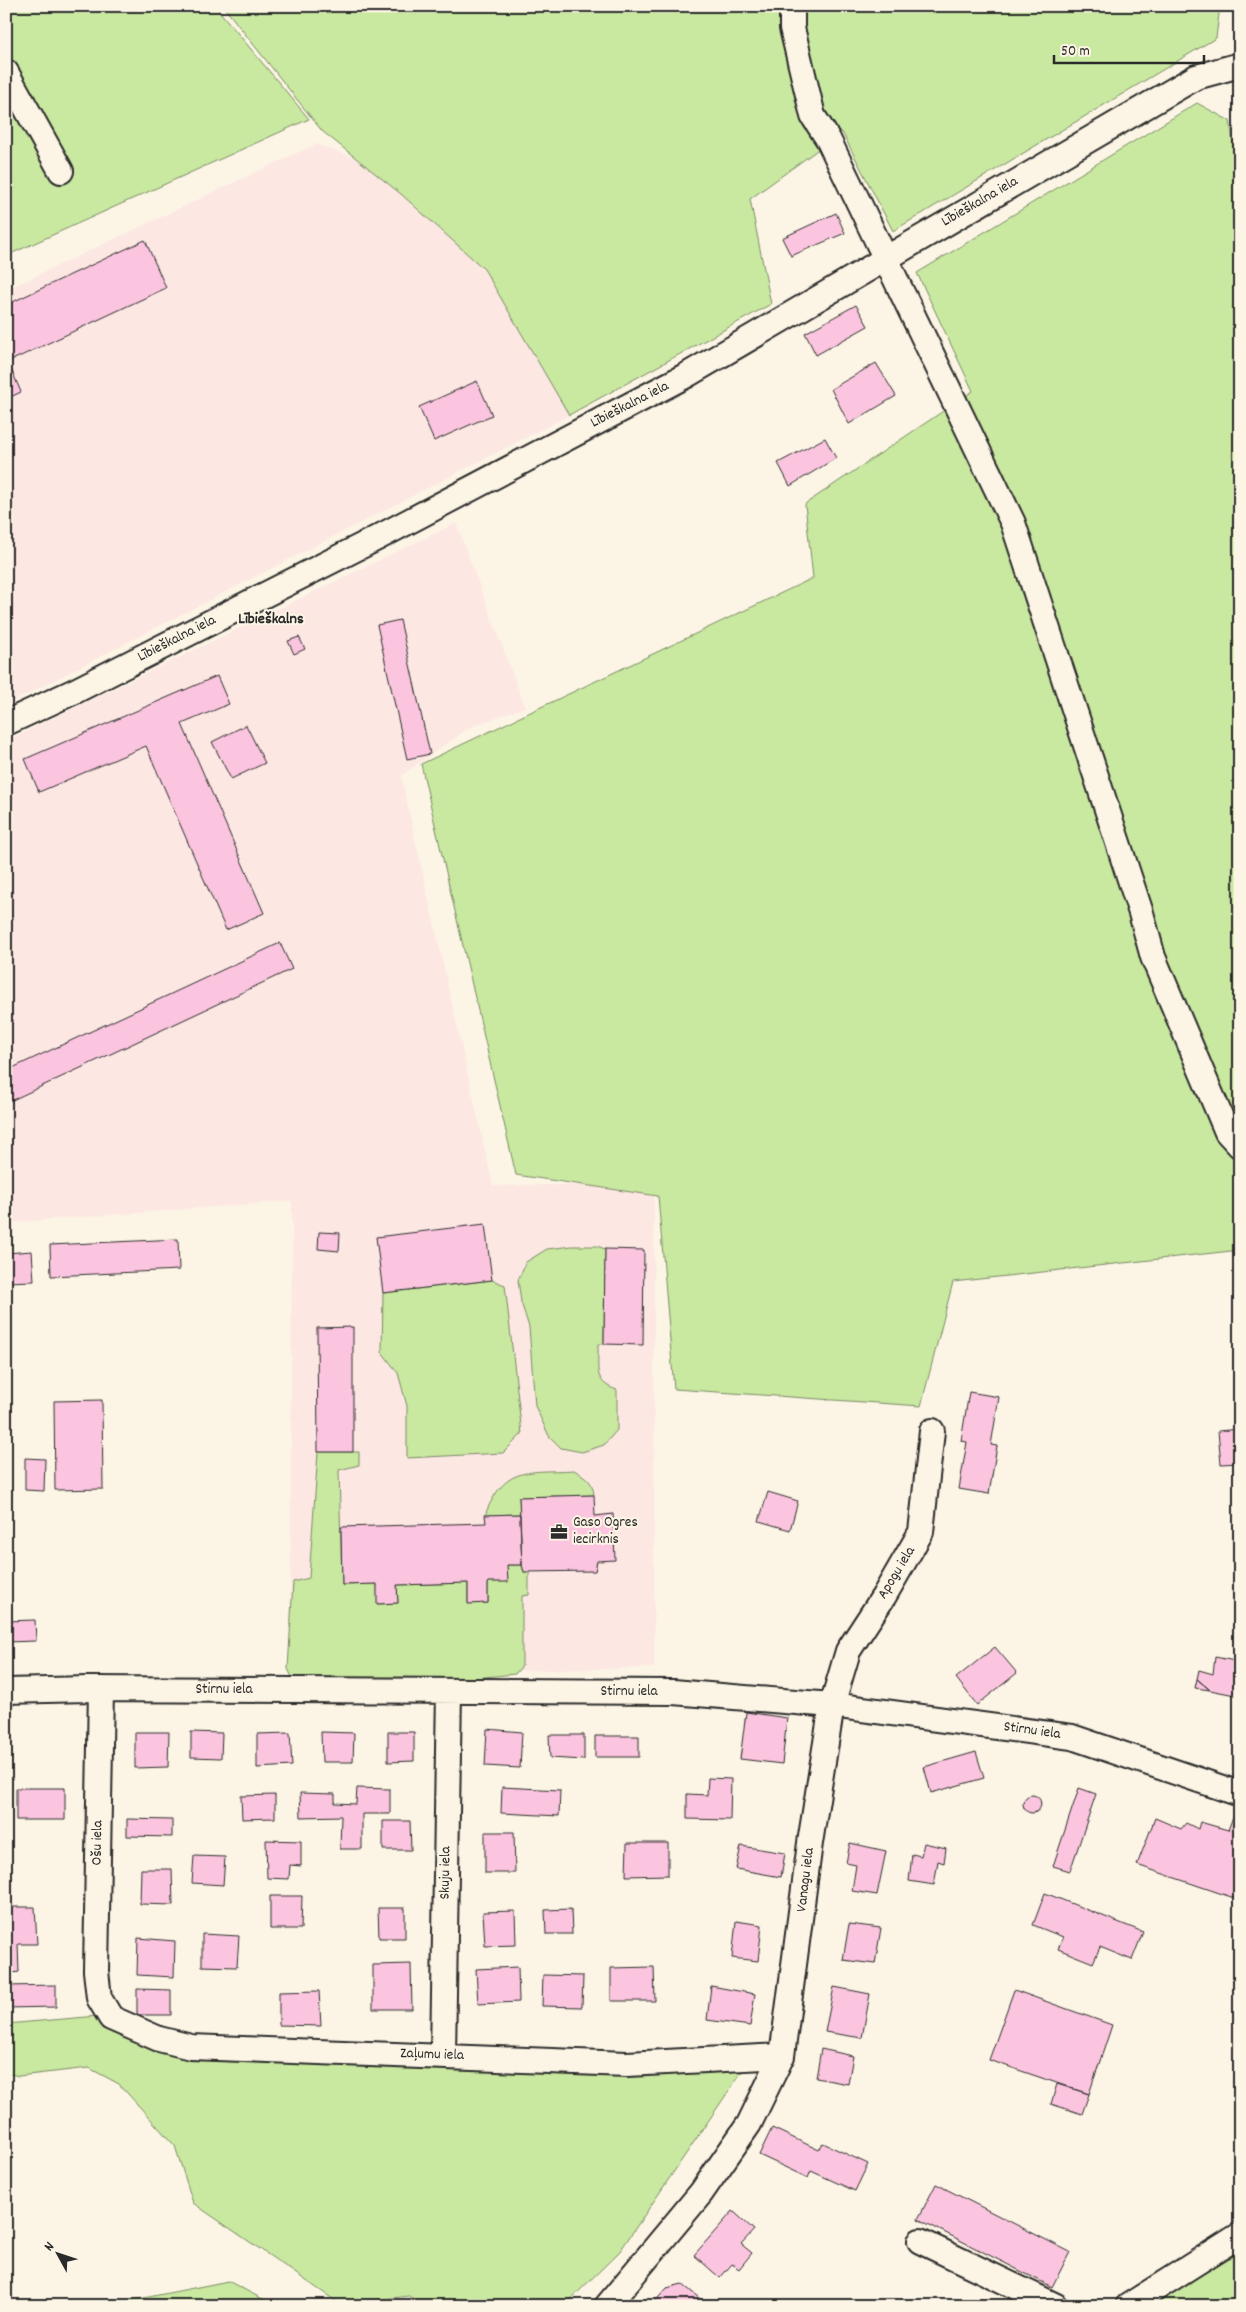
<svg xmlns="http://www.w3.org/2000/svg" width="1246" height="2312" font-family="Dekko,sans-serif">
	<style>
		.built { fill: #fce7e3 }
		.green { fill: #c9e8a0; stroke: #7a8a66 }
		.building { fill: #fbc5df; stroke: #2b2b2b }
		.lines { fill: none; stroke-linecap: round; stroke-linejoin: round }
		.street-casing { stroke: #2b2b2b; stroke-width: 28 }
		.street { stroke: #fcf5e5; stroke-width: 24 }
		.labels { text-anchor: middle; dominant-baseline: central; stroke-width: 4; stroke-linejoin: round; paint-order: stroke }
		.street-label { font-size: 15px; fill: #2b2b2b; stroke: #fcf5e5 }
		.poi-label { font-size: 15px; fill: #2b2b2b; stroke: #fcf5e5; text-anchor: start }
		.neighbourhood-label { font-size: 16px; font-weight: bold; fill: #2b2b2b; stroke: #fcf5e5 }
	</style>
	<rect width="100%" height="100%" fill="#fcf5e5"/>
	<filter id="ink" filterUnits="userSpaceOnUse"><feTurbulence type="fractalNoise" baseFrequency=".02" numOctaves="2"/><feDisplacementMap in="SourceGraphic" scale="10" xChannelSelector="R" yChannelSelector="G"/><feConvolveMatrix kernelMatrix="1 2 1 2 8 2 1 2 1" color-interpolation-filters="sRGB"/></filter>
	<g filter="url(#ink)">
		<path class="built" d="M316 144 447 191 589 405 6 705V290Z
			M456 523 525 707 470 727 401 776 493 1186 654 1183V1668L290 1675 292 1201 6 1223V741Z"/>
		<path class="green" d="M6 6H215L309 119 6 256Z
			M223 6H1220L1216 38 893 231 842 132 750 199 771 304 569 415 484 269 401 194 322 131Z
			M1197 103 1230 121 1240 191V1250L953 1282 921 1406 674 1389 658 1196 516 1175 421 764 813 578 805 504 973 391 917 273Z
			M572 1246H597L605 1249 604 1344H598C599 1367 592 1382 617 1390V1430L604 1445 582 1452 561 1448 549 1436 535 1406 529 1327 521 1302 518 1280 526 1262 547 1249Z
			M492 1280 505 1285 522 1434 503 1453 407 1458V1406L398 1373 382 1352 383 1293Z
			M318 1452H359V1465L339 1470 342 1585 377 1584 378 1604 398 1603 397 1585 468 1583V1603H488V1582L507 1581V1565H522L524 1572H529V1595L522 1596V1666L515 1674 464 1679 294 1681 288 1669 293 1582 309 1578Z
			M574 1470C586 1477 593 1481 594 1495L519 1497 520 1514 485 1515C505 1464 529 1473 574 1470Z
			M98 2016 152 2045 747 2064 620 2251 564 2306H423L409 2296 340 2304 193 2203 175 2146 119 2084 89 2068 19 2076 6 2073V2024Z
			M1240 2248V2306H1158L1161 2301Z
			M228 2281 276 2306H104Z"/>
		<path class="building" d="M836 213 845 233 791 256 782 238Z
			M145 240 166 288 8 362 21 392 6 399V305Z
			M856 305 868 326 816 355 805 333Z
			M876 363 896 396 849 424 831 389Z
			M477 381 492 415 434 441 419 407Z
			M825 438 836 458 790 486 778 463Z
			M400 620 430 754 407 759 377 625Z
			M299 637 305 649 294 654 288 641Z
			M217 676 229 704 182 724 264 913 226 930 146 746 39 792 25 759Z
			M246 725 265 763 231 779 212 742Z
			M280 943 292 969 6 1103V1071Z
			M485 1224 492 1280 383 1293 376 1237Z
			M319 1232 340 1233 339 1251 318 1249Z
			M178 1239 179 1270 51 1276 50 1245Z
			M605 1249 644 1250 643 1345 604 1344Z
			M32 1251 34 1281 6 1282V1253Z
			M353 1327V1452H318L317 1328Z
			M969 1392 999 1397 991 1445 997 1446 989 1494 959 1489 967 1442 961 1441Z
			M102 1400 103 1489 55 1490 54 1401Z
			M1240 1429V1463L1221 1464 1218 1431Z
			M25 1458 45 1459 44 1491 25 1490Z
			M768 1492 798 1501 790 1530 759 1521Z
			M594 1495 595 1516 613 1514 615 1560 597 1561 595 1571 524 1572 522 1565 519 1497Z
			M520 1514 522 1565H507L508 1582H488V1603L468 1604V1583L397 1585 398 1603 377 1604V1584L342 1585 341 1527 486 1523 485 1515Z
			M1239 1606H1240V1623L1236 1622Z
			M35 1620 36 1641 6 1642V1621Z
			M995 1647 1017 1673 977 1705 956 1678Z
			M1215 1657 1240 1662V1696L1210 1690 1197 1679 1199 1670 1213 1674Z
			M1197 1679 1210 1690 1195 1688Z
			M746 1712 787 1718 782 1764 740 1759Z
			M487 1729 522 1732 520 1768 485 1766Z
			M135 1732H169L168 1767 135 1768Z
			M191 1732 222 1733 221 1758 191 1757Z
			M321 1732 354 1733 353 1762H322Z
			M388 1732H414V1761L388 1762Z
			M290 1733 292 1766 257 1768V1734Z
			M549 1735H584V1760L550 1758Z
			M595 1736H639V1757H595Z
			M976 1752 984 1778 931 1793 924 1767Z
			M708 1778 731 1779 730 1820 687 1819V1794L707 1795Z
			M502 1787 560 1790 559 1816 501 1813Z
			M16 1788H65V1820H16Z
			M357 1788 390 1789V1814H362V1849H340L341 1816 301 1817 300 1793 335 1794V1803L356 1804Z
			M1079 1788 1096 1794 1070 1871 1053 1866Z
			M275 1795V1818L242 1819 241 1796Z
			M1023 1804a9 9 0 1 1 18 0a9 9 0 1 1-18 0Z
			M1233 1817 1240 1819V1900L1137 1865 1155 1818 1181 1829 1186 1823 1198 1829 1200 1822 1228 1830Z
			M127 1819 172 1820V1837L127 1836Z
			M383 1821H410L411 1850H383Z
			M485 1832H514L515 1873H485Z
			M266 1840 301 1841V1866L290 1865 289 1879 267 1878Z
			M627 1843H668V1875L626 1876Z
			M850 1843 886 1851 877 1895 852 1891 856 1865 846 1863Z
			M924 1843 946 1848 944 1863 938 1861 934 1885 909 1881 912 1854 921 1856Z
			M741 1846 785 1853 781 1877 736 1869Z
			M194 1856 225 1857 223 1885 192 1883Z
			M141 1869H172L173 1905 140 1904Z
			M1045 1893 1143 1932 1132 1960 1100 1947 1093 1963 1058 1949 1063 1937 1033 1925Z
			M270 1896H302L301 1929H270Z
			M6 1907H35L37 1944H18L19 1972 6 1974Z
			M378 1908H405V1938H379Z
			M571 1909 572 1934H546L545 1910Z
			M515 1911 516 1945 485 1946 483 1912Z
			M736 1921 762 1925 758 1961 732 1958Z
			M849 1924 881 1928 875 1964 843 1960Z
			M202 1934 239 1936 237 1967 202 1966Z
			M138 1938 175 1941 174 1977 137 1975Z
			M411 1964 412 2009H373V1965Z
			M518 1967 519 2002 478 2004 476 1969Z
			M654 1967 655 2001H611V1968Z
			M543 1975 583 1976 582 2007 542 2006Z
			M56 1985V2007L6 2008V1986Z
			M711 1986 755 1994 750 2026 707 2020Z
			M834 1987 870 1994 862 2038 825 2032Z
			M137 1989 171 1990V2015H137Z
			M1014 1990 1112 2025 1089 2094 989 2060Z
			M319 1991 321 2026 279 2025V1992Z
			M821 2049 853 2056 848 2084 816 2078Z
			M1057 2084 1089 2094 1082 2114 1051 2104Z
			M772 2128 819 2150 823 2143 868 2164 855 2191 811 2171 808 2178 759 2155Z
			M936 2184 1070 2252 1052 2287 918 2219Z
			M733 2211 754 2230 741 2244 752 2253 739 2269 732 2264 720 2278 694 2255Z
			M682 2284 709 2306H651L667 2288Z"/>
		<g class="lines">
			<g class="street-casing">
				<path id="street" d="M792 6V28L813 116 828 139 1013 523 1141 913 1153 957 1227 1132 1240 1146
					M6 72 61 171
					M6 723 75 691 379 537 687 375 1196 77 1240 65
					M101 1689 96 1971 99 1998 111 2018 159 2039 191 2047 627 2064 782 2056
					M6 1691 88 1689 673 1692 832 1705 1072 1737 1240 1794
					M443 2055 449 1691
					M920 2241 1056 2306
					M607 2306 701 2193 749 2124 782 2056 810 1843 832 1705 848 1651 884 1596 921 1532 932 1431
					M1128 2306 1240 2235"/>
			</g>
			<use href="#street" class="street"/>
		</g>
	</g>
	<defs>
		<g id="office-bare" transform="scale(1.35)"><path d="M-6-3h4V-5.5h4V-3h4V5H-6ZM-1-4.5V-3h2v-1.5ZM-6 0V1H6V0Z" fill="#2b2b2b" stroke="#fcf5e5" stroke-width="2.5" paint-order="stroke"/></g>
	</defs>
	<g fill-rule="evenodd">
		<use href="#office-bare" x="559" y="1532"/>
	</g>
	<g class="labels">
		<g class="street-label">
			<text transform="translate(980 202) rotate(-30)">Lībieškalna iela</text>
			<text transform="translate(630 405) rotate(-27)">Lībieškalna iela</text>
			<text transform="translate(177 639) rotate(-27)">Lībieškalna iela</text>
			<text transform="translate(897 1573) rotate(-59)">Apogu iela</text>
			<text x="224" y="1690">Stirnu iela</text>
			<text x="629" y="1692">Stirnu iela</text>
			<text transform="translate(1032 1731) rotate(8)">Stirnu iela</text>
			<text transform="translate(98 1843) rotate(-89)">Ošu iela</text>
			<text transform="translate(446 1873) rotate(-89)">Skuju iela</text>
			<text transform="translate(806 1880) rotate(-83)">Vanagu iela</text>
			<text transform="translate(432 2055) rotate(2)">Zaļumu iela</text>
		</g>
		<g class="poi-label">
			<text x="573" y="1523">Gaso Ogres<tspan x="573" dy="17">iecirknis</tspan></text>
		</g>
		<g class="neighbourhood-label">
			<text x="271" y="619">Lībieškalns</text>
		</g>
	</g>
	<rect width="1246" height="2312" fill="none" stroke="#fcf5e5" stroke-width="25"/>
	<rect x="12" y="12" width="1221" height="2287" fill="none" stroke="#2b2b2b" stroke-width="2" filter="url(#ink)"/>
	<g transform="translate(58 2254) rotate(310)" stroke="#fcf5e5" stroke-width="4" paint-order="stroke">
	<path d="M0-4L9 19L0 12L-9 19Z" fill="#2b2b2b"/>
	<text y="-8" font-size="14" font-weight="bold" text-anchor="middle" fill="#2b2b2b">N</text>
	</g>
	<path d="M1054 55v8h150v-8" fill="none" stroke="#2b2b2b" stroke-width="2.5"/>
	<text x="1061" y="55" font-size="15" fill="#2b2b2b" stroke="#fcf5e5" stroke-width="4" paint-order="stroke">50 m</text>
</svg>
